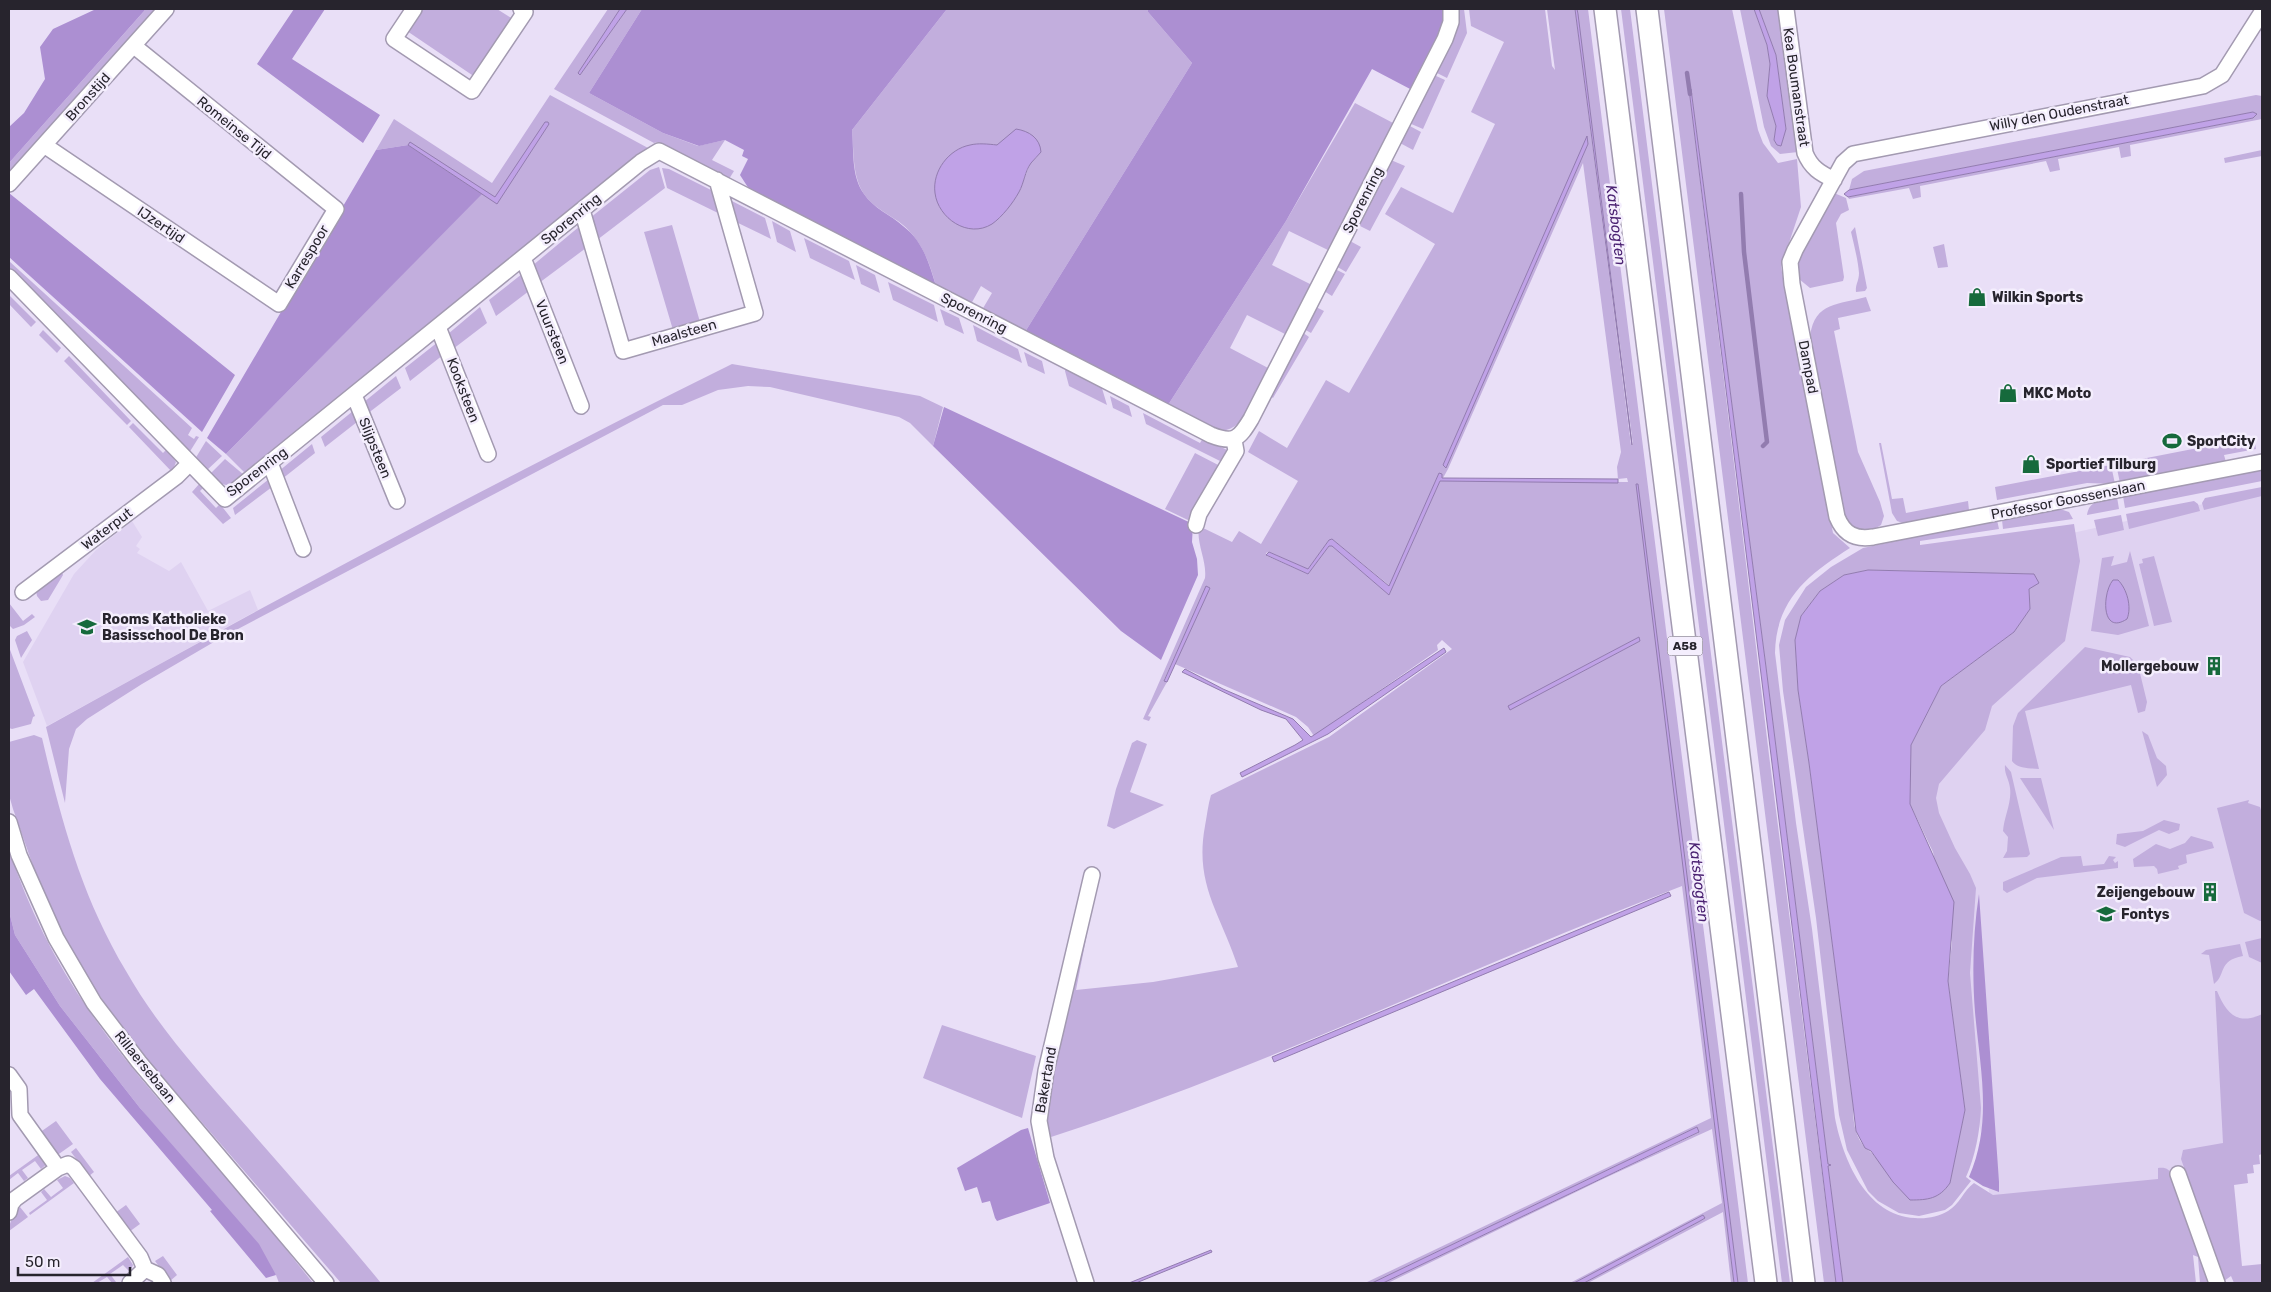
<svg xmlns="http://www.w3.org/2000/svg" width="2271" height="1292" font-family="Rubik,sans-serif">
	<style>
		.built { fill: #dfd2f1 }
		.green { fill: #c2aedd; fill-rule: evenodd }
		.forest { fill: #ac8fd2 }
		.water { fill: #c0a2e7; stroke: #927caf }
		.lines { fill: none; stroke-linecap: round; stroke-linejoin: round }
		.stream { stroke: #927caf; stroke-width: 4.5 }
		.minor-casing { stroke: #a39ab1; stroke-width: 18 }
		.highway-casing { stroke: #a39ab1; stroke-width: 24 }
		.minor { stroke: #fff; stroke-width: 15 }
		.highway { stroke: #fff; stroke-width: 21 }
		.labels { text-anchor: middle; dominant-baseline: central; stroke-width: 5; stroke-linejoin: round; paint-order: stroke }
		.shield { fill: #f4eefd; stroke: #64616b; stroke-width: 1 }
		.shield-label { font-size: 12px; font-weight: bold; fill: #27242d }
		.street-label { font-size: 14px; fill: #27242d; stroke: #f4eefd }
		.poi-label { font-size: 14px; font-weight: bold; fill: #27242d; stroke: #f4eefd; text-anchor: start }
		.water-label { font-size: 15px; font-style: italic; fill: #4b2272; stroke: #f4eefd }
	</style>
	<rect width="100%" height="100%" fill="#e9dff7"/>
	<path class="built" d="M2262 491V1033L2233 1142 2180 1187 1990 1199 1933 795 2068 534Z
		M132 521 142 537 136 546 140 549 137 553 169 571 181 562 208 611 250 590 258 610 47 726 23 662 74 574 96 550Z"/>
	<path class="green" d="M146 9H159L9 175V163Z
		M422 9H497L513 19 475 77 407 31Z
		M608 9H620L579 73 580 75 627 9H642L589 93 663 133 698 146 725 140 712 160 734 171 729 179 657 142 654 143 554 89Z
		M947 9H1148V12L1192 63 1025 332 982 310 992 293 981 286 971 304 936 286C930 264 922 241 903 225 891 215 873 208 864 194 852 176 854 151 852 130ZM972 144 997 145 1041 152 1030 164 1019 192Z
		M1458 9H1464L1467 33 1447 78 1435 72Z
		M1469 9H1545L1552 66 1555 70 1547 9H1575L1631 445H1633L1577 9H1588L1748 1283H1738L1637 484 1734 1283H1731L1723 1212 1588 1283H1584L1700 1221 1704 1218V1215L1574 1283H1570L1722 1203 1712 1129 1605 1178 1388 1283H1383L1698 1133 1697 1127 1372 1283H1365L1711 1118 1682 886C1470 967 1266 1067 1051 1137V1140L1048 1141 1066 1193 1061 1192C1048 1151 1040 1129 1047 1085L1089 902 1093 903 1076 990 1153 982 1238 967C1221 914 1194 885 1205 826 1207 815 1208 805 1211 795L1329 737 1452 649 1442 640 1437 645 1438 650 1314 736 1308 727 1296 717 1175 664 1210 588 1206 587 1164 680 1167 682 1148 716 1151 717 1149 721 1143 719 1205 578C1207 560 1196 544 1199 526L1232 542 1239 531 1261 544 1298 481 1248 452 1259 431 1287 448 1326 380 1349 393 1435 244 1385 214 1401 187 1453 213 1495 124 1471 112 1504 42 1471 26ZM1587 137 1588 144 1446 467 1443 465ZM1583 163 1621 452 1617 467 1618 479 1627 478 1628 482 1440 481 1389 595 1332 546H1329L1308 574 1267 556 1266 553 1269 552 1308 569 1329 540 1332 539 1390 586 1439 473 1442 474 1441 477 1443 478 1448 469ZM1639 637 1640 641 1510 709 1509 706Z
		M1621 9H1630L1790 1283H1782Z
		M1664 9H1732L1758 130 1763 143 1778 163 1797 159 1801 207 1781 267 1833 533 1850 548C1809 574 1776 599 1775 653L1796 823 1812 929 1835 1118C1843 1159 1866 1216 1915 1218 1926 1219 1938 1217 1948 1211 1960 1204 1963 1191 1974 1183L1993 1195 2158 1179V1168C2166 1167 2169 1169 2173 1176L2211 1283H2200L2198 1257 2193 1255 2196 1283H1843L1828 1166 1831 1165 1828 1164 1766 667 1691 89H1689L1769 755 1836 1283H1824Z
		M1740 9H1754L1767 45 1770 64 1767 96 1776 126 1774 140 1777 145 1781 146 1786 128 1776 55 1759 9H1780L1798 152 1780 154 1771 146 1764 127Z
		M1434 75 1445 80 1423 129 1409 123Z
		M550 95 648 148 246 474 226 454 481 194 408 145 376 150 394 119 492 183Z
		M2256 95 2262 96V119L2130 145 2131 156 2121 158 2119 147 2058 159 2060 170 2050 172 2046 161 1920 186 1921 197 1913 199 1909 188 1849 199 1848 197 2253 118 2257 114 2253 112 1849 190 1852 179 1864 171Z
		M1355 103 1395 124 1330 251 1289 231 1272 265 1312 285 1287 335 1247 315 1230 348 1270 369C1260 388 1245 436 1217 430 1205 427 1181 412 1168 405L1286 221Z
		M1408 125 1421 132 1413 150 1400 143Z
		M2262 150V156L2225 163 2224 158Z
		M1391 160 1405 166 1370 231 1358 225Z
		M659 167 665 188 597 240 590 218 650 170Z
		M662 168 669 169 713 191 720 214 667 188Z
		M1834 193 1846 198 1849 210 1841 214 1836 223 1844 277 1843 281 1810 288 1799 279 1797 260Z
		M728 199 765 218 771 239 734 221Z
		M772 221 790 231 796 252 777 242Z
		M672 225 700 322 673 330 644 232Z
		M580 226 586 248 539 283 532 266Z
		M1855 227 1867 288 1865 291 1856 292C1855 285 1859 281 1859 273 1858 260 1854 245 1851 232Z
		M804 238 849 261 855 280 810 258Z
		M1350 241 1361 247 1346 272 1336 266Z
		M1944 244 1948 267 1938 268 1933 247Z
		M9 261 192 428 188 435 194 439 196 436 199 437 189 453 9 268Z
		M856 265 875 275 880 293 861 284Z
		M1335 269 1345 274 1332 296 1324 291Z
		M522 274 529 291 496 316 489 300Z
		M888 282 934 305 938 322 893 300Z
		M9 295 36 322 31 327 9 304Z
		M1866 297 1871 311 1838 318 1840 329 1834 331 1858 452 1880 502 1884 516 1881 525C1866 535 1850 532 1843 514L1810 336C1815 301 1839 305 1866 297Z
		M480 307 487 323 453 349 448 334Z
		M1316 307 1324 311 1311 333 1304 329Z
		M940 309 959 318 964 334 945 325Z
		M973 325 1018 349 1022 363 977 341Z
		M43 330 61 348 57 353 39 335Z
		M1302 332 1309 337 1273 398 1270 396Z
		M438 342 443 355 410 381 405 368Z
		M1024 352 1042 361 1045 374 1028 366Z
		M69 356 131 421 127 425 64 361Z
		M732 364 920 396 943 407 933 446 910 423 899 417 770 387 748 386 718 390 682 405H663L219 639 142 684 87 719 76 729 69 749 65 803 46 727C272 601 500 479 732 364Z
		M1066 367 1101 385 1107 405 1069 386 1065 371Z
		M396 376 401 388 367 414 364 402Z
		M1110 396 1129 406 1132 417 1113 408Z
		M353 411 357 422 325 447 321 437Z
		M1143 413 1200 443 1203 438 1231 452 1224 463 1146 424Z
		M133 423 163 453 167 449 176 462 172 472 129 427Z
		M2254 437 2256 449 2224 455 2226 462 2120 483 2116 464Z
		M206 441 222 456 206 471 195 459Z
		M1879 443H1881L1892 499 1903 498 1906 513 1968 501 1969 510 1906 524 1897 521 1892 513Z
		M312 444 315 453 282 479 279 471Z
		M1195 453 1222 467 1190 521 1165 509Z
		M225 459 244 475C227 488 226 489 210 474Z
		M2111 465 2115 484 2087 483 1997 500 1995 487Z
		M2262 469V481L2125 508 2123 496Z
		M269 479 272 487 235 515 233 508Z
		M200 483 204 487 200 491 216 508 220 504 231 518 223 524 192 492Z
		M2262 487V496L2204 510 2202 503 2205 498Z
		M2117 497 2119 509 2087 515C2089 499 2105 500 2117 497Z
		M2194 501 2198 504 2200 511 2129 529 2126 514Z
		M2060 509 2069 512 2073 519 2003 529 2002 520Z
		M2121 515 2124 530 2098 536 2094 520Z
		M1997 520 1999 529 1920 541V545L2074 524 2080 561 2065 641 1992 706 1985 730 1939 784 1936 798 1939 813 1955 848 1970 874 1976 888 1970 973 1981 1108C1980 1131 1975 1157 1966 1177L1971 1181 1952 1205 1945 1210 1919 1216 1899 1213 1878 1201 1868 1191 1847 1150 1839 1115 1816 918 1783 691 1779 645 1785 620 1806 587 1831 567 1863 548ZM1868 570 2034 574 2029 589 2030 609 2014 632 1941 686 1911 745 1910 804 1933 852 1952 942 1948 981 1965 1110 1950 1183 1875 1157C1871 1151 1867 1150 1863 1145 1854 1133 1853 1120 1853 1105L1809 763 1798 690 1795 640 1801 616 1820 591 1844 575Z
		M2130 551 2149 626 2118 635 2091 631 2102 558 2114 556 2111 566 2127 562Z
		M2154 556 2172 622 2154 626 2139 564 2143 563 2142 559Z
		M62 572 63 575 48 600 41 601 37 596 36 591Z
		M9 603 23 621 32 614 35 617 24 625 13 629 9 625Z
		M27 631 32 640 21 658 15 640 17 636Z
		M9 647 35 716 33 717 31 724 12 729 9 728Z
		M2085 647 2130 657 2138 665 2147 702 2145 711 2138 713 2131 685 2025 711 2039 769C2029 768 2018 769 2012 761L2013 726 2018 713Z
		M2142 731 2148 735 2157 758 2166 766 2167 775 2157 787Z
		M34 735 42 738C62 823 81 895 126 971 157 1026 200 1073 241 1120 288 1174 336 1228 381 1283H341L148 1060 104 1002 84 972 66 940 37 877 13 809 9 795V742Z
		M1137 740 1147 744 1130 792 1164 805 1114 829 1107 826 1116 789 1132 743Z
		M2005 765 2011 772 2030 854 2027 857 2003 858 2007 851 2008 837 2003 831C2004 817 2012 802 2010 788 2009 779 2004 774 2005 765Z
		M2020 778H2041L2054 830Z
		M2249 800 2248 803 2260 807 2262 814V921H2260L2244 913 2217 808Z
		M2164 820 2180 824 2179 830 2169 834 2159 830 2125 847 2116 844 2117 834 2143 831Z
		M2191 836 2212 842 2214 848 2186 855 2187 863 2178 866 2179 869 2158 874 2157 869 2154 866 2134 867 2133 859 2156 844 2170 849 2185 843Z
		M9 850C28 907 55 962 90 1012 130 1070 179 1122 225 1175 255 1210 284 1247 313 1283H279L276 1275 140 1108 60 1006 15 935 9 911Z
		M2081 856 2083 866 2104 864 2109 856 2116 857 2113 860 2115 863 2118 861V868L2037 878 2007 893 2003 890V882L2061 857Z
		M2262 938V963L2249 957 2245 942Z
		M2240 944 2243 956C2217 961 2227 974 2214 984L2209 955 2201 954 2206 950Z
		M2215 991H2217C2226 1013 2237 1026 2262 1014V1154L2259 1155 2260 1164 2253 1165 2254 1173 2247 1174 2248 1183 2234 1185 2242 1266 2262 1264V1283H2234L2231 1276 2224 1281 2181 1159 2183 1150 2223 1143Z
		M942 1025 1036 1056 1022 1118 923 1078Z
		M56 1121 73 1144 56 1156 39 1133Z
		M76 1148 94 1172 89 1176 71 1152Z
		M41 1153 48 1163 41 1169 35 1161 22 1170 28 1178 24 1181 18 1173 9 1180V1176Z
		M65 1176 70 1178 74 1183 30 1215 29 1213 47 1200 41 1192 44 1189 51 1197 63 1188 57 1180Z
		M126 1205 140 1224 129 1232 115 1213Z
		M20 1207 28 1217 9 1231C9 1223 14 1212 20 1207Z
		M163 1256 177 1275 170 1281 155 1261Z
		M128 1257 133 1265 130 1272 123 1265 110 1274 116 1282 112 1283 107 1277 97 1283H92Z"/>
	<path class="forest" d="M96 9 145 10 9 163V127L24 113 45 79 40 47 53 29Z
		M294 9H325L292 59 380 115 363 143 257 64Z
		M642 9H947L852 130C854 151 851 176 864 194 873 208 891 215 903 226 923 241 929 263 936 286L749 189 740 175 748 159 742 156 744 150 725 140 699 146 663 133 589 93Z
		M1148 9H1445L1446 22 1412 90 1372 69 1286 221 1168 405 1025 332 1192 63 1148 12Z
		M408 145 482 194 226 454 207 438 376 150Z
		M9 193 235 375 202 432 9 257Z
		M944 407 1193 524 1192 542 1197 559 1198 575 1161 660 1121 631 933 446Z
		M1979 894 1999 1182V1192L1983 1186 1969 1177C1993 1122 1980 1069 1975 1012 1972 973 1973 932 1979 894Z
		M9 911 15 935 60 1006 140 1108 259 1244 276 1275 266 1278 210 1211 212 1210 100 1079 34 989 26 995 9 971Z
		M1028 1128 1050 1203 997 1221 995 1218 990 1201 982 1203 977 1187 965 1191 957 1168 1021 1130Z"/>
	<path class="water" d="M620 9H627L580 75 578 73Z
		M1575 9H1577L1578 14 1632 445Z
		M1754 9H1759L1776 55 1786 129 1781 146 1777 145 1774 140 1776 126 1767 96 1770 64 1767 45Z
		M1689 89H1691L1766 667 1828 1164 1831 1165 1828 1166 1843 1283H1836Z
		M2253 112 2257 114 2253 118 1848 197 1844 194 1849 190Z
		M545 122H548L549 124 497 204 408 145 410 142 495 197Z
		M1016 129C1029 131 1040 138 1041 152 1038 156 1034 159 1031 163 1025 171 1024 183 1019 192 1013 203 1002 217 992 224 968 239 938 218 935 193 932 171 949 149 970 145 978 143 988 144 997 145Z
		M1587 136 1588 144 1446 468 1443 465Z
		M1439 473 1442 474V478L1618 479V483L1440 481 1389 595 1332 546H1329L1308 574 1266 555 1269 552 1308 569 1329 540 1332 539 1389 586Z
		M1636 484H1638L1738 1283H1734Z
		M1868 570 2034 574 2039 583 2029 589 2030 609 2014 632 1941 686 1911 745 1910 804 1954 902 1948 981 1965 1110 1950 1183C1939 1199 1928 1200 1910 1200L1893 1182 1871 1151 1865 1148 1856 1131 1853 1105 1809 763 1798 690 1795 640 1801 616 1820 591 1844 575Z
		M2113 580H2118C2127 589 2132 607 2127 619 2101 636 2102 593 2113 580Z
		M1206 586 1210 588 1167 682 1164 681Z
		M1639 637 1640 641 1510 710 1508 706Z
		M1444 648 1446 652 1328 734 1242 777 1240 773 1295 745 1303 740 1286 719 1261 710 1182 672 1185 669 1223 689 1293 719 1311 737Z
		M1669 892 1671 896 1274 1062 1272 1057Z
		M1697 1127 1699 1132 1383 1283H1372Z
		M1703 1215 1705 1218 1700 1221 1584 1283H1574Z
		M1211 1250 1212 1252 1136 1283H1129Z"/>
	<g class="lines">
		<path class="stream" d="M1687 73 1690 94
			M1741 194 1744 252 1767 442 1763 446"/>
		<g class="minor-casing">
			<path id="minor" d="M414 9 394 39 472 91 525 12 521 9
				M1786 9 1805 153C1811 168 1820 173 1834 180
				M2262 12 2222 75 2203 86 1853 154 1843 163 1795 250 1790 262 1792 284 1837 517C1844 534 1855 540 1873 537L2262 462
				M44 145 279 304 336 209 134 46
				M9 184 166 9
				M582 210 623 351 755 313 717 180
				M523 258 581 406
				M9 277 225 499 641 162 659 151 1211 435C1234 444 1239 439 1251 419L1445 39 1451 22V9
				M438 327 488 454
				M354 395 397 501
				M270 463 303 549
				M1196 525 1199 514 1236 451 1234 440
				M23 592 177 476 190 463
				M9 822 19 855 56 938 94 1003 139 1062 326 1283
				M9 1075 19 1089 20 1115 58 1168 68 1164 74 1168 140 1257 145 1269 158 1275 163 1283
				M2178 1174 2217 1283
				M9 1212 11 1204 15 1199 58 1168
				M130 1283 145 1269
				M1086 1283 1046 1158 1039 1121 1046 1071 1092 875"/>
		</g>
		<g class="highway-casing">
			<path id="highway" d="M1605 9 1766 1283
				M1647 9 1804 1283"/>
		</g>
		<use href="#minor" class="minor"/>
		<use href="#highway" class="highway"/>
	</g>
	<defs>
		<g id="shop-bare" transform="scale(1.5)"><path d="M-5-2.5h2.3a2.7 3.5 0 0 1 5.4 0H5L5.5 6h-11ZM-1.5-2.5h3a1.5 2.3 0 0 0-3 0Z" fill="#166a3c" stroke="#f4eefd" stroke-width="2.5" paint-order="stroke"/></g>
		<g id="stadium-bare" transform="scale(1.5)"><path d="M0-5a6.5 5 0 1 0 0 10a6.5 5 0 1 0 0-10ZM-3.5-1.8h7v3.6h-7Z" fill="#166a3c" stroke="#f4eefd" stroke-width="2.5" paint-order="stroke"/></g>
		<g id="school-bare" transform="scale(1.5)"><path d="M0-5L7-2L0 1L-7-2ZM-4 1L0 2.5L4 1V4Q0 6-4 4Z" fill="#166a3c" stroke="#f4eefd" stroke-width="2.5" paint-order="stroke"/></g>
		<g id="building-bare" transform="scale(1.5)"><path d="M-4-6H4V6H1V3H-1V6H-4ZM-2.5-4.3h1.7v1.8h-1.7ZM.8-4.3h1.7v1.8H.8ZM-2.5-1h1.7V.8h-1.7ZM.8-1h1.7V.8H.8Z" fill="#166a3c" stroke="#f4eefd" stroke-width="2.5" paint-order="stroke"/></g>
		<g id="university-bare" transform="scale(1.5)"><path d="M0-5L7-2L0 1L-7-2ZM-4 1L0 2.5L4 1V4Q0 6-4 4Z" fill="#166a3c" stroke="#f4eefd" stroke-width="2.5" paint-order="stroke"/></g>
	</defs>
	<g fill-rule="evenodd">
		<use href="#shop-bare" x="1977" y="297"/>
		<use href="#shop-bare" x="2008" y="393"/>
		<use href="#stadium-bare" x="2172" y="441"/>
		<use href="#shop-bare" x="2031" y="464"/>
		<use href="#school-bare" x="87" y="627"/>
		<use href="#building-bare" x="2214" y="666"/>
		<use href="#building-bare" x="2210" y="892"/>
		<use href="#university-bare" x="2106" y="914"/>
	</g>
	<g class="labels">
		<rect class="shield" x="1667.5" y="636.5" width="35" height="19" rx="4"/>
		<g class="shield-label">
			<text x="1685" y="646">A58</text>
		</g>
		<g class="street-label">
			<text transform="translate(1796 87) rotate(82)">Kea Boumanstraat</text>
			<text transform="translate(88 97) rotate(-48)">Bronstijd</text>
			<text transform="translate(2059 113) rotate(-11)">Willy den Oudenstraat</text>
			<text transform="translate(234 128) rotate(39)">Romeinse Tijd</text>
			<text transform="translate(1363 200) rotate(-63)">Sporenring</text>
			<text transform="translate(571 219) rotate(-39)">Sporenring</text>
			<text transform="translate(161 225) rotate(34)">IJzertijd</text>
			<text transform="translate(307 257) rotate(-59)">Karrespoor</text>
			<text transform="translate(974 313) rotate(27)">Sporenring</text>
			<text transform="translate(552 332) rotate(68)">Vuursteen</text>
			<text transform="translate(684 333) rotate(-16)">Maalsteen</text>
			<text transform="translate(1808 367) rotate(79)">Dampad</text>
			<text transform="translate(463 390) rotate(69)">Kooksteen</text>
			<text transform="translate(375 448) rotate(68)">Slijpsteen</text>
			<text transform="translate(257 472) rotate(-37)">Sporenring</text>
			<text transform="translate(2068 500) rotate(-11)">Professor Goossenslaan</text>
			<text transform="translate(107 529) rotate(-37)">Waterput</text>
			<text transform="translate(145 1067) rotate(51)">Rillaersebaan</text>
			<text transform="translate(1046 1080) rotate(-80)">Bakertand</text>
		</g>
		<g class="poi-label">
			<text x="1992" y="297">Wilkin Sports</text>
			<text x="2023" y="393">MKC Moto</text>
			<text x="2187" y="441">SportCity</text>
			<text x="2046" y="464">Sportief Tilburg</text>
			<text x="102" y="619">Rooms Katholieke<tspan x="102" dy="16">Basisschool De Bron</tspan></text>
			<text x="2199" y="666" text-anchor="end">Mollergebouw</text>
			<text x="2195" y="892" text-anchor="end">Zeijengebouw</text>
			<text x="2121" y="914">Fontys</text>
		</g>
		<g class="water-label">
			<text transform="translate(1616 225) rotate(83)">Katsbogten</text>
			<text transform="translate(1699 882) rotate(83)">Katsbogten</text>
		</g>
	</g>
	<rect width="2271" height="1292" fill="none" stroke="#27242d" stroke-width="20"/>
	<path d="M18 1267v8h112v-8" fill="none" stroke="#27242d" stroke-width="2.5"/>
	<text x="25" y="1267" font-size="15" fill="#27242d" stroke="#f4eefd" stroke-width="4" paint-order="stroke">50 m</text>
</svg>
